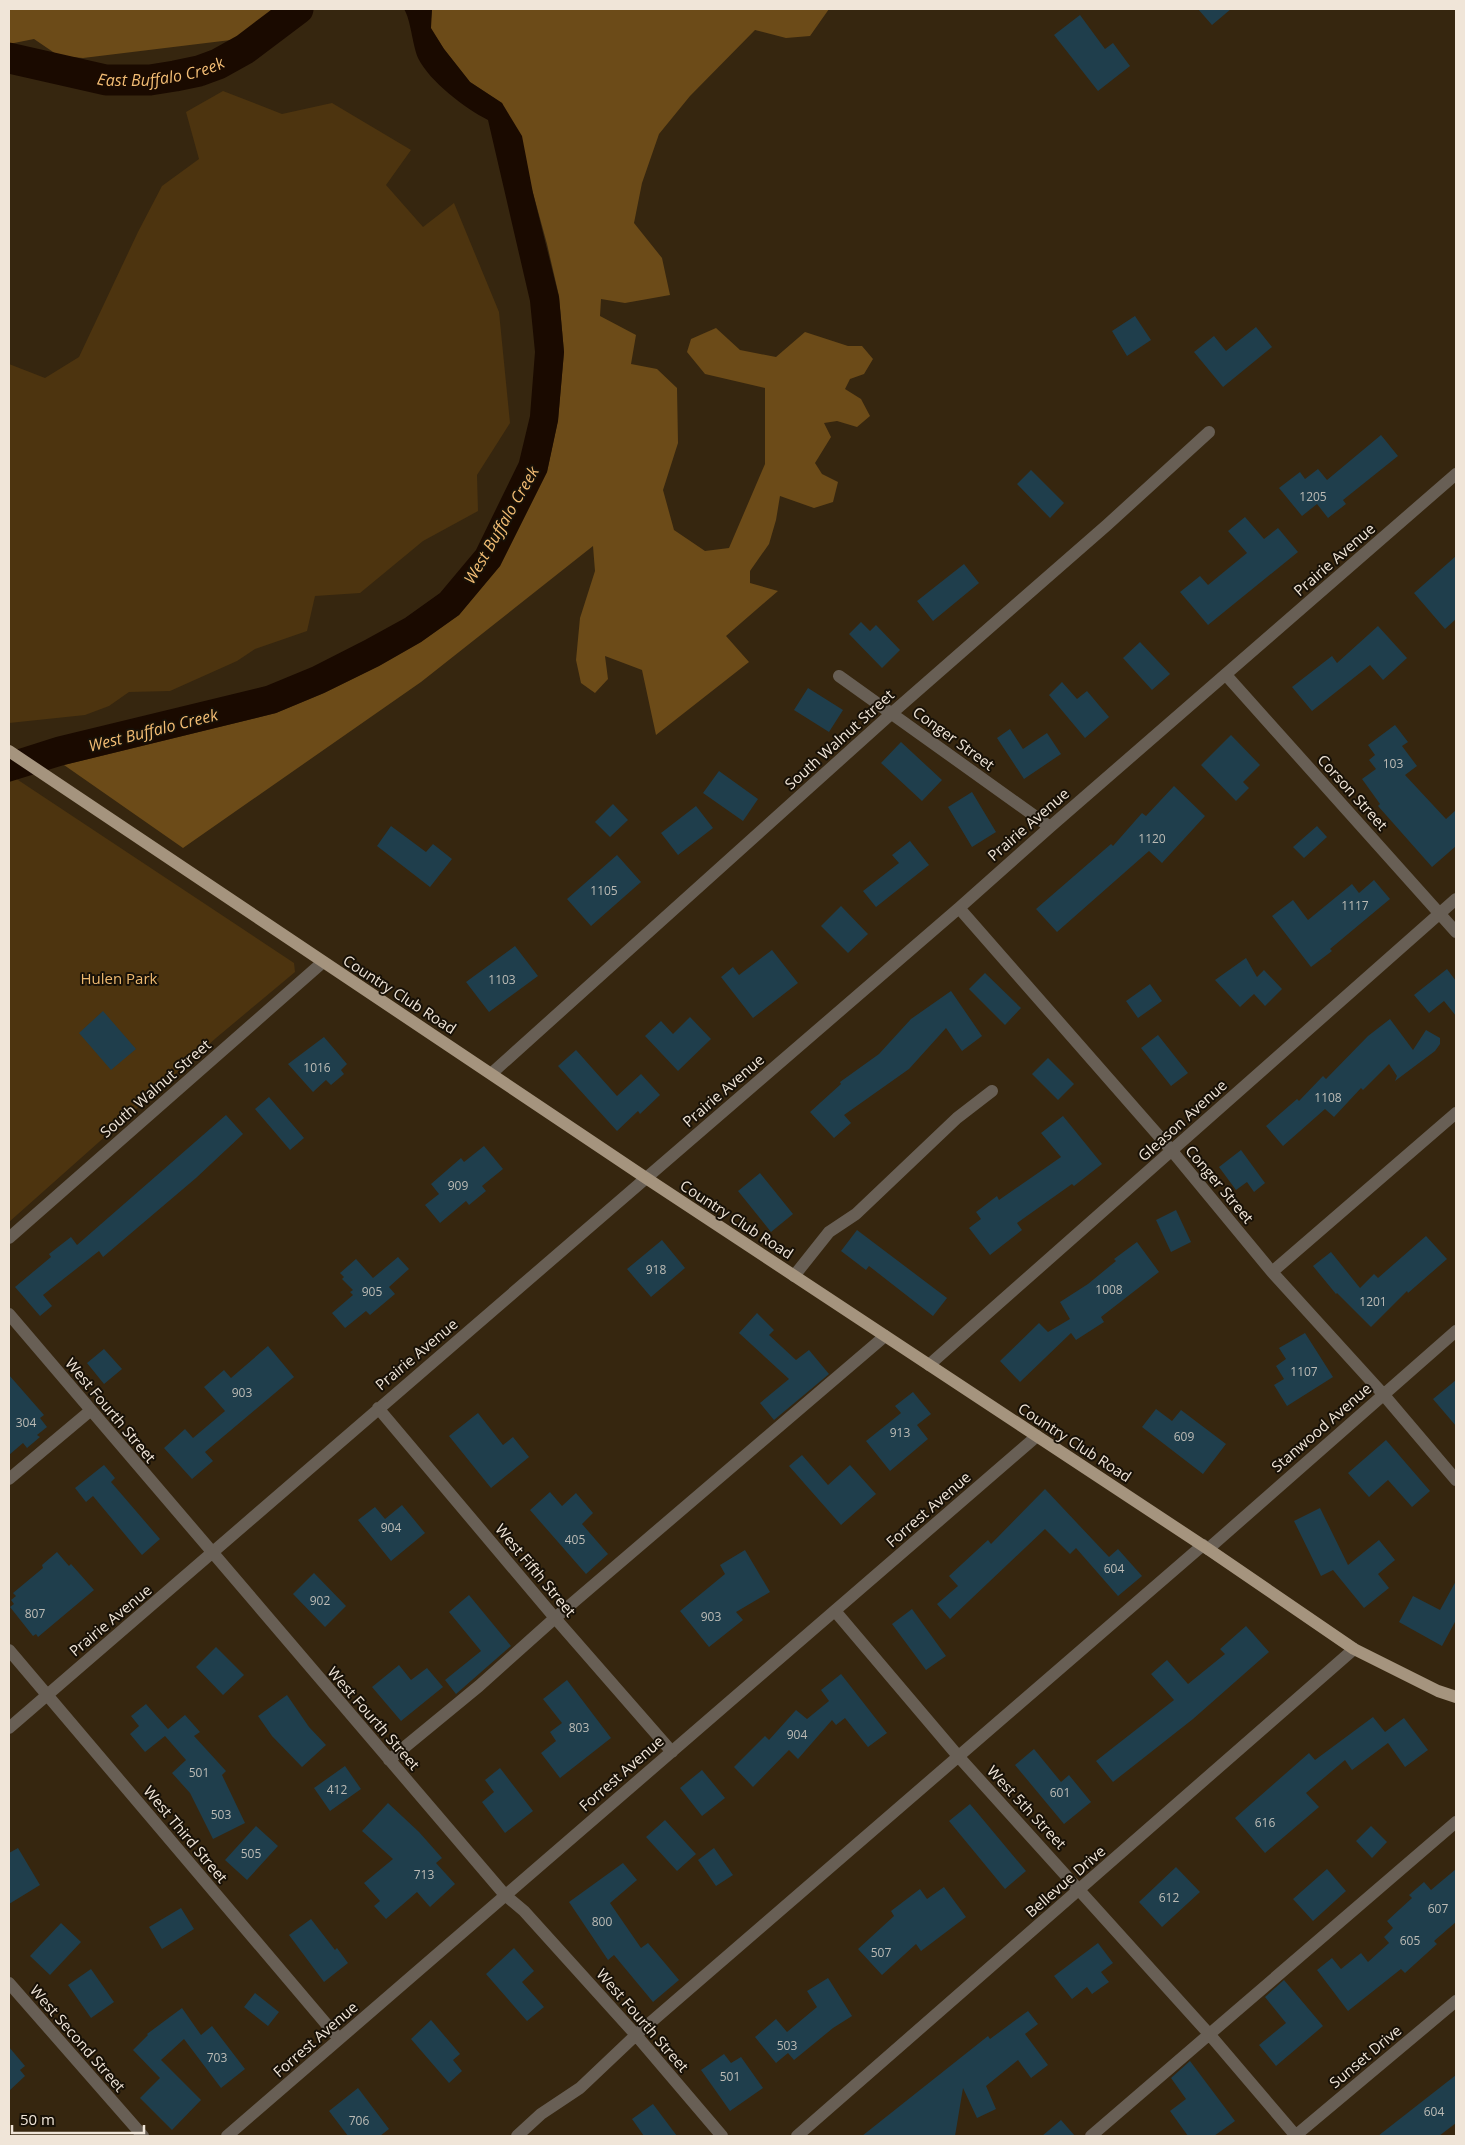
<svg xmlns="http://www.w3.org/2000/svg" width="1465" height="2145" font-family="'Open Sans',sans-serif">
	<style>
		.green { fill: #4d340f }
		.forest { fill: #6c4b18 }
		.water { fill: #1a0a00 }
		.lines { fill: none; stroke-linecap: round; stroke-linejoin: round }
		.river { stroke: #1a0a00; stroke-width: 31 }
		.building { fill: #1f3e4c }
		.minor { stroke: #685f55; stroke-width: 12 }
		.major { stroke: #a5947e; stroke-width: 12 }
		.labels { text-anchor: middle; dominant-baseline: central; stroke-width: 4; stroke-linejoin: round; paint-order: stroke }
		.number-label { font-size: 12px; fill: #bcbbb5 }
		.street-label { font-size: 15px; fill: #f0e5d8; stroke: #181107 }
		.park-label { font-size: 15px; fill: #eeb970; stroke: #181107 }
		.water-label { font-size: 16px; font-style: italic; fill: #f3bd74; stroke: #181107 }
	</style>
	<rect width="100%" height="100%" fill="#36260f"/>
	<path class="green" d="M223 91 282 114 332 103 411 150 386 185 423 227 454 203 499 312 510 423 477 475 478 511 423 541 360 593 315 596 307 631 255 649 237 661 170 691 129 692 109 706 85 715 9 723V364L45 378 79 357 138 232 162 186 199 159 186 112Z
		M9 774 294 963 295 972 216 1038 9 1222Z"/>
	<path class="forest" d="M9 9H278L239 39 83 58 59 56 34 39 9 44Z
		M432 9H829L810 36 786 38 755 30 690 96 659 134 642 183 634 223 662 258 670 295 625 303 601 299 600 316 636 335 631 364 657 369 677 388 678 443 663 490 674 530 705 551 729 548 765 464V388L705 374 687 352 691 339 716 328 740 350 776 357 805 332 848 346H862L873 359 864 374 850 379 845 389 861 399 870 416 857 427 837 421 824 423 831 437 815 463 822 474 838 482 833 502 814 508 780 496 776 520 769 544 750 571V583L778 591 726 636 749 662 656 735 642 670 605 656 608 679 595 693 581 683 576 660 580 618 595 571 593 546 421 682 183 848 64 765 276 713 324 693 379 666 421 642 459 615 500 566 547 472 558 420 564 352 559 296 547 244 533 193 502 103 470 82 444 49 430 28Z"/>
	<path class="water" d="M404 9H432L431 28 444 49 470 82 502 103 522 136 533 193 559 297 564 352 558 421 547 472 500 566 459 615 421 642 379 666 324 693 276 713 64 765 9 782V752L56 737 266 686 312 667 365 640 405 618 440 593 476 550 519 462 530 416 535 352 530 301 488 120C465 108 430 82 418 58 412 43 411 20 404 9Z"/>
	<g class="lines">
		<path class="river" id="s1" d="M9 58 106 80H150L175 76 199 71 218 64 245 49 298 9"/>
	</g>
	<path class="building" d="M1198 9H1231L1212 25Z
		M1080 15 1105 49 1113 43 1130 66 1098 91 1054 35Z
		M1135 316 1151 340 1127 356 1112 331Z
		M1256 327 1272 347 1223 387 1194 352 1214 336 1226 351Z
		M1381 435 1398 456 1343 500 1346 504 1328 518 1317 504 1302 516 1279 488 1300 472 1305 479 1318 469 1327 480Z
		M1031 470 1064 503 1050 518 1017 484Z
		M1245 517 1264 539 1278 528 1298 552 1208 625 1180 592 1200 576 1208 585 1247 553 1228 531Z
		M1456 556V619L1445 629 1414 593Z
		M964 564 979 583 933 621 917 601Z
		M861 622 870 631 876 625 900 650 882 668 849 634Z
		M1378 626 1407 658 1383 680 1370 665 1312 711 1292 687 1332 656 1337 663Z
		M1140 642 1170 674 1152 690 1123 658Z
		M1062 682 1077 699 1087 691 1109 717 1085 738 1049 695Z
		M808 688 843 710 829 732 794 710Z
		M1395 725 1408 742 1402 746 1417 766 1405 775 1446 819 1456 810V846L1432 867 1378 806 1380 804 1362 779 1376 769 1369 760 1375 755 1368 745Z
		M1010 729 1023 749 1047 733 1061 754 1024 779 997 738Z
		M1231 735 1260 765 1243 782 1249 788 1236 801 1201 765Z
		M901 742 942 780 922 801 881 763Z
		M719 771 758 799 743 821 703 793Z
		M1174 786 1205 816 1162 863 1149 851 1057 932 1036 909 1111 844 1113 846 1142 813 1146 816Z
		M972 792 996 832 972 847 948 807Z
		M613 804 628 820 610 837 595 822Z
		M696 806 713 828 678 855 661 833Z
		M391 826 426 852 433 844 452 859 430 887 377 846Z
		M1317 826 1327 837 1304 858 1293 847Z
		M910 841 929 865 876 907 863 891 899 863 892 855Z
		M617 855 641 882 591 926 567 899Z
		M1374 880 1390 899 1330 949 1332 951 1311 967 1272 916 1293 900 1308 920 1352 884 1359 893Z
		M841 906 868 934 848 953 821 926Z
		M515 946 538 976 489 1012 466 982Z
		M772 950 798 983 753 1018 721 977 733 967 739 975Z
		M1246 958 1257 977 1264 970 1282 989 1265 1006 1254 994 1240 1007 1215 980Z
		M1447 969 1456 981V1016L1444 1001 1429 1013 1414 995Z
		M985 973 1021 1008 1005 1025 969 989Z
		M1150 984 1162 1001 1138 1018 1126 1001Z
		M951 991 982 1036 962 1051 946 1028 909 1069 844 1115 851 1123 834 1138 810 1112 841 1084 840 1082 879 1054 911 1019Z
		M103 1011 136 1049 111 1070 79 1033Z
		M690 1017 711 1039 678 1071 645 1036 661 1021 673 1034Z
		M1390 1019 1413 1050 1426 1030 1440 1038V1044L1435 1051 1395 1081 1397 1076 1389 1064 1363 1090 1361 1088 1334 1117 1325 1109 1283 1146 1266 1126 1297 1099 1299 1101 1323 1076 1326 1079 1368 1036Z
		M1158 1035 1188 1073 1171 1086 1141 1048Z
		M324 1037 347 1064 341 1070 344 1074 331 1085 326 1080 313 1092 288 1064Z
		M576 1050 617 1096 641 1074 660 1095 640 1114 638 1111 617 1131 558 1066Z
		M1048 1058 1074 1084 1058 1100 1032 1074Z
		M269 1097 304 1138 290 1150 255 1109Z
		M226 1115 243 1134 196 1178 103 1257 99 1251 43 1295 52 1306 40 1316 15 1287 51 1257 49 1254 71 1237 77 1245Z
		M1063 1116 1102 1164 1074 1186 1072 1184 1017 1223 1022 1230 990 1255 969 1228 981 1219 976 1212 997 1196 999 1200 1061 1157 1041 1133Z
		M484 1146 503 1169 482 1186 486 1191 469 1205 466 1201 440 1223 425 1205 439 1194 431 1184 461 1158 464 1162Z
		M1241 1150 1265 1183 1254 1192 1247 1182 1236 1190 1219 1167Z
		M760 1173 793 1214 771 1232 738 1191Z
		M1176 1210 1191 1242 1171 1252 1156 1220Z
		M857 1230 947 1298 933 1316 869 1266 866 1270 841 1251Z
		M1426 1236 1447 1259 1408 1293 1407 1291 1371 1327 1337 1293 1336 1294 1313 1266 1331 1252 1360 1288 1374 1274 1378 1278Z
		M662 1240 685 1268 651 1297 627 1269Z
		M1137 1242 1159 1272 1101 1317 1104 1322 1076 1340 1071 1333 1020 1382 1000 1361 1039 1323 1048 1332 1070 1319 1060 1302 1088 1284 1116 1261 1114 1259Z
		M398 1257 409 1269 389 1287 395 1294 370 1315 366 1311 345 1328 332 1313 353 1295 350 1292 353 1290 342 1279 344 1277 340 1273 356 1259 373 1278Z
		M757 1313 774 1330 769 1335 796 1360 809 1350 829 1374 774 1420 760 1403 789 1379 739 1333Z
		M1305 1333 1333 1377 1287 1406 1274 1385 1284 1379 1276 1366 1286 1359 1279 1348Z
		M268 1346 294 1377 205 1452 213 1461 192 1479 164 1448 185 1429 193 1438 225 1411 204 1387 224 1370 231 1378Z
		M104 1349 122 1369 104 1384 87 1363Z
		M9 1375 44 1415 40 1418 47 1427 37 1435 40 1437 27 1448 23 1443 9 1455Z
		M1456 1380V1426L1433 1399Z
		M913 1392 931 1414 917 1425 928 1439 890 1471 866 1441 901 1413 895 1406Z
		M1156 1409 1172 1421 1181 1410 1226 1444 1203 1474 1142 1427Z
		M478 1413 503 1445 513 1437 529 1457 491 1488 449 1436Z
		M1386 1440 1430 1491 1412 1507 1388 1480 1369 1497 1348 1473Z
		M802 1455 828 1485 850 1465 876 1494 841 1525 789 1466Z
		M104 1465 115 1478 111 1482 160 1539 142 1555 93 1496 86 1502 75 1488Z
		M1045 1489 1109 1557 1118 1549 1142 1576 1118 1596 1076 1548 1070 1554 1045 1529 950 1619 937 1604 958 1586 949 1576 988 1540 991 1544Z
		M550 1492 562 1506 576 1493 593 1513 582 1524 608 1554 586 1574 530 1510Z
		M402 1505 425 1533 391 1561 358 1520 375 1507 385 1519Z
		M1320 1508 1348 1565 1379 1540 1395 1560 1378 1574 1389 1588 1364 1608 1333 1570 1321 1576 1294 1521Z
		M745 1550 770 1592 736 1612 743 1620 709 1647 680 1611 725 1574 720 1565Z
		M57 1552 69 1566 71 1564 94 1590 38 1637 36 1634 33 1636 10 1607 14 1604 11 1600 16 1596 13 1593 43 1568 42 1565Z
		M314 1573 346 1606 325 1627 293 1594Z
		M1456 1581V1620L1442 1646 1399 1622 1413 1596 1440 1610Z
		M469 1595 511 1646 456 1694 445 1680 481 1651 449 1612Z
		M912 1609 946 1656 926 1670 892 1624Z
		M1246 1626 1269 1652 1193 1719 1113 1782 1096 1761 1174 1700 1151 1674 1167 1660 1188 1684 1225 1654 1220 1649Z
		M216 1647 244 1675 223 1695 196 1667Z
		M399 1665 411 1680 427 1668 443 1687 401 1721 372 1687Z
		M841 1674 887 1733 868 1747 845 1718 836 1725 832 1720 798 1759 789 1750 753 1787 734 1767 765 1736 769 1740 796 1710 807 1719 829 1701 821 1690Z
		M567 1680 611 1738 560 1778 541 1753 556 1741 550 1732 562 1723 543 1699Z
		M287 1695 309 1727 326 1745 302 1767 272 1736 258 1716Z
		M146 1704 168 1729 185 1715 200 1732 194 1736 226 1771 222 1775 245 1823 213 1839 190 1793 172 1773 186 1760 165 1736 145 1752 130 1734 139 1726 131 1716Z
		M1373 1717 1385 1732 1404 1718 1428 1750 1405 1767 1388 1743 1352 1770 1345 1760 1306 1793 1319 1807 1265 1853 1235 1818 1309 1753 1315 1760Z
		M1034 1749 1061 1782 1069 1775 1091 1802 1064 1824 1015 1765Z
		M345 1766 361 1789 330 1811 314 1788Z
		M500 1768 533 1811 505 1833 482 1802 494 1792 485 1780Z
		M702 1770 725 1798 702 1816 680 1788Z
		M388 1803 419 1832 442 1858 436 1863 455 1884 430 1907 417 1892 386 1919 374 1906 380 1901 364 1883 393 1859 362 1831Z
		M970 1804 1026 1871 1005 1889 949 1821Z
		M665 1820 696 1854 677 1871 646 1837Z
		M256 1826 278 1846 247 1880 225 1860Z
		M1371 1826 1387 1842 1372 1858 1356 1841Z
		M18 1848 40 1885 9 1904V1853Z
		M714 1848 733 1875 716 1886 698 1860Z
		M623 1863 637 1880 610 1903 641 1948 648 1943 679 1980 653 2002 614 1955 608 1960 569 1902Z
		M1176 1867 1200 1892 1162 1927 1139 1902Z
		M1327 1869 1346 1891 1313 1921 1293 1899Z
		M1456 1869V1922L1434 1941 1437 1944 1405 1973 1401 1969 1348 2011 1317 1970 1332 1958 1341 1969 1361 1953 1368 1962 1389 1943 1384 1937 1393 1928 1387 1921 1412 1898 1409 1895 1424 1882 1431 1890Z
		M944 1887 966 1917 921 1951 916 1944 882 1975 858 1949 894 1916 891 1911 920 1889 927 1899Z
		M181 1908 194 1929 162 1949 149 1927Z
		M311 1919 335 1950 337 1948 348 1963 324 1982 289 1935Z
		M61 1923 81 1942 50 1975 30 1956Z
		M1098 1943 1113 1963 1101 1972 1109 1982 1092 1994 1087 1987 1072 1999 1054 1976Z
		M514 1948 534 1971 522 1982 544 2007 527 2021 486 1974Z
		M91 1969 114 2002 91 2018 68 1985Z
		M828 1978 852 2016 833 2028 794 2060 788 2053 776 2063 755 2037 776 2019 787 2032 817 2007 807 1991Z
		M1284 1980 1323 2026 1276 2066 1259 2045 1286 2023 1265 1997Z
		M255 1993 279 2012 268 2026 244 2007Z
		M182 2008 201 2035 212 2026 245 2069 221 2088 184 2039 161 2060 201 2100 172 2130 140 2098 160 2078 133 2050 148 2035 147 2034Z
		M1028 2011 1038 2024 1025 2034 1048 2065 1031 2078 1018 2060 986 2086 996 2109 977 2118 963 2088 955 2136H862L988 2036 990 2039Z
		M431 2020 460 2054 453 2060 462 2071 449 2083 411 2039Z
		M9 2047 25 2066 20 2070 25 2076 9 2091Z
		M724 2054 731 2063 741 2057 763 2088 730 2111 701 2070Z
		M1190 2061 1235 2121 1214 2136H1188L1170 2111 1186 2099 1171 2078Z
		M1456 2075V2123L1439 2136H1378Z
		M358 2088 389 2129 380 2136H348L329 2111Z
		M653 2104 677 2136H644L632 2119Z
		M1061 2120 1075 2136H1042Z"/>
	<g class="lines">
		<path class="minor" d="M1226 675 1456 932
			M839 676 1050 827
			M959 908 1172 1151 1272 1272 1383 1394 1456 1480
			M492 1073 892 713 1107 525 1209 432
			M9 1238 323 962
			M1272 1272 1456 1113
			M794 1276 829 1232 856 1214 957 1118 992 1091
			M9 1314 505 1895 524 1911 636 2035 722 2136
			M929 1365 1456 899
			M378 1408 555 1618 672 1752
			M9 1479 90 1411
			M1208 1549 1456 1331
			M835 1611 958 1756 1210 2035 1296 2136
			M9 1650 339 2039
			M9 1728 959 908 1050 827 1456 474
			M389 1760 479 1686 555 1618 885 1336
			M9 1983 143 2136
			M227 2136 1037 1436
			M517 2136 541 2114 580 2088 636 2035 1203 1545
			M797 2136 1354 1649
			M1091 2136 1456 1822
			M1295 2136 1456 2001"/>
		<path class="major" d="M9 751 646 1178 1208 1549 1354 1649 1438 1691 1456 1697"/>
	</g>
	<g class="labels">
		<g class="number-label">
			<text x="1313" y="496">1205</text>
			<text x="1393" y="763">103</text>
			<text x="1152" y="838">1120</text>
			<text x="604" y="890">1105</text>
			<text x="1355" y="905">1117</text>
			<text x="502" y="979">1103</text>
			<text x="317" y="1067">1016</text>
			<text x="1328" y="1097">1108</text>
			<text x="458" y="1185">909</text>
			<text x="656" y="1269">918</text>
			<text x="1109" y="1289">1008</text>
			<text x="372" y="1291">905</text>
			<text x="1373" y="1301">1201</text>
			<text x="1304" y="1371">1107</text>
			<text x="242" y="1392">903</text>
			<text x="26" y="1422">304</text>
			<text x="900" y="1432">913</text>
			<text x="1184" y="1436">609</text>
			<text x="391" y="1527">904</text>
			<text x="575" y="1539">405</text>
			<text x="1114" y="1568">604</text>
			<text x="320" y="1600">902</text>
			<text x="35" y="1613">807</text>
			<text x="711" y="1616">903</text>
			<text x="579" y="1727">803</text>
			<text x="797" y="1734">904</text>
			<text x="199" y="1772">501</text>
			<text x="337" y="1789">412</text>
			<text x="1060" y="1792">601</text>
			<text x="221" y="1814">503</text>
			<text x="1265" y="1822">616</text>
			<text x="251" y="1853">505</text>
			<text x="424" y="1874">713</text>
			<text x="1169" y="1897">612</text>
			<text x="1438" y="1908">607</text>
			<text x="602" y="1921">800</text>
			<text x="1410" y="1940">605</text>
			<text x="881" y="1952">507</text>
			<text x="787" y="2045">503</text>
			<text x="217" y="2057">703</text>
			<text x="730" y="2076">501</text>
			<text x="1434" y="2111">604</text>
			<text x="359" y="2120">706</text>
		</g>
		<g class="street-label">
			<text transform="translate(1334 559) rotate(-41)">Prairie Avenue</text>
			<text transform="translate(954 738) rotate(36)">Conger Street</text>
			<text transform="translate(839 739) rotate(-42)">South Walnut Street</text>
			<text transform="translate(1353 792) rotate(48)">Corson Street</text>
			<text transform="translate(1028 824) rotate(-41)">Prairie Avenue</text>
			<text transform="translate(400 994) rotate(33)">Country Club Road</text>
			<text transform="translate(155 1088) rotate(-41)">South Walnut Street</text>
			<text transform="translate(723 1090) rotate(-41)">Prairie Avenue</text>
			<text transform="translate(1182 1120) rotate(-42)">Gleason Avenue</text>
			<text transform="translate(1220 1184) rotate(50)">Conger Street</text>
			<text transform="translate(737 1219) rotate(33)">Country Club Road</text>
			<text transform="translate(416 1354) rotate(-40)">Prairie Avenue</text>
			<text transform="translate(111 1410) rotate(50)">West Fourth Street</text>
			<text transform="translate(1321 1427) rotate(-41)">Stanwood Avenue</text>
			<text transform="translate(1075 1442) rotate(33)">Country Club Road</text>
			<text transform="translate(928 1509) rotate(-41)">Forrest Avenue</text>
			<text transform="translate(536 1570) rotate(50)">West Fifth Street</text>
			<text transform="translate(110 1620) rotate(-40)">Prairie Avenue</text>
			<text transform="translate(374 1718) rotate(49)">West Fourth Street</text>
			<text transform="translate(621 1773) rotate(-41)">Forrest Avenue</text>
			<text transform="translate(1027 1807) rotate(47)">West 5th Street</text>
			<text transform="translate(186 1834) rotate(50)">West Third Street</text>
			<text transform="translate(1065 1881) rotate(-41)">Bellevue Drive</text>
			<text transform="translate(643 2020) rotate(49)">West Fourth Street</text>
			<text transform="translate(78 2038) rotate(49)">West Second Street</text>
			<text transform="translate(315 2039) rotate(-41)">Forrest Avenue</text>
			<text transform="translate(1365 2056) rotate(-40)">Sunset Drive</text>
		</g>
		<g class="park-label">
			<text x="119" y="978">Hulen Park</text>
		</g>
		<g class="water-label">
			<text stroke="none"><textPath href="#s1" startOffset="155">East Buffalo Creek</textPath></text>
			<text transform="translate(501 525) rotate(-60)">West Buffalo Creek</text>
			<text transform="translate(153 730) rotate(-14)">West Buffalo Creek</text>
		</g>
	</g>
	<rect width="1465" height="2145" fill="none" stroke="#f0e5d8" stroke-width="20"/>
	<path d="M12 2125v8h132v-8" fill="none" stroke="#f0e5d8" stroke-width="2.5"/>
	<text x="20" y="2125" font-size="15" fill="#f0e5d8" stroke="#181107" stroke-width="4" paint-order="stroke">50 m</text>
</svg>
